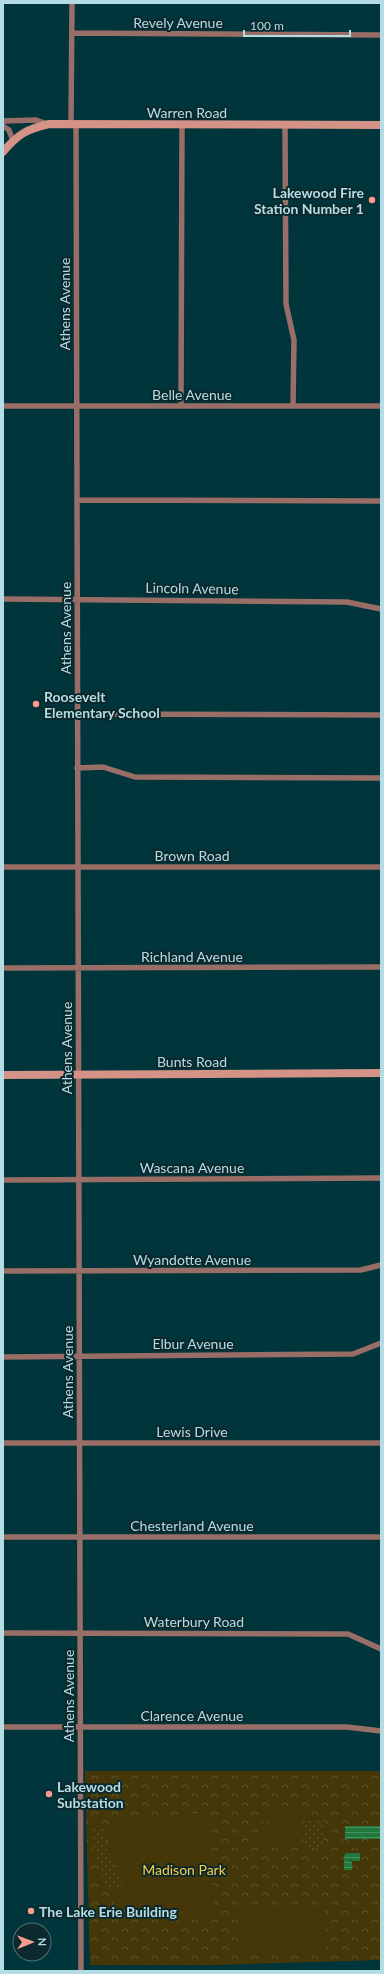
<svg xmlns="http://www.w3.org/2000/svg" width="384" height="1974" font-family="Lato,sans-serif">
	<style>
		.forest { fill: url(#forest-crowns) }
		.garden { fill: url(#garden-dots) }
		.pitch { fill: #463709 }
		.water { fill: url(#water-rules) }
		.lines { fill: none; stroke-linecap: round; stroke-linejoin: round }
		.street { stroke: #986e67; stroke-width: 5.5 }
		.secondary { stroke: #d59286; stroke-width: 8 }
		.poi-dot { fill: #f59d8e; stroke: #0c292d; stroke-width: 1.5 }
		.labels { text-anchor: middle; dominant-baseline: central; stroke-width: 4; stroke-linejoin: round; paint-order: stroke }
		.street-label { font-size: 14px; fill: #b4dce4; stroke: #0c292d }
		.poi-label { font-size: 14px; font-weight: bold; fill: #b4dce4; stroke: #0c292d; text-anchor: start }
		.park-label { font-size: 14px; fill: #f9cd48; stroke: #0c292d }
	</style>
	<defs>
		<pattern id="forest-crowns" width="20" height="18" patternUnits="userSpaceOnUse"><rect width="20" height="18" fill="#463709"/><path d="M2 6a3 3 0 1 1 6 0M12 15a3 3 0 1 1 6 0" fill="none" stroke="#5e532d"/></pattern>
		<pattern id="garden-dots" width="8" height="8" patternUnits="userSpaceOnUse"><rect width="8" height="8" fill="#463709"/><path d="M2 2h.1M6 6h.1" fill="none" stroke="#5e532d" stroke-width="1.8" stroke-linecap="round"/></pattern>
		<pattern id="water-rules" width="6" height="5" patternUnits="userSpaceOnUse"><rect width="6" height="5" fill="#20783d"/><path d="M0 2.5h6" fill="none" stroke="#489162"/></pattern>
	</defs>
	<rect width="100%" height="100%" fill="#00353c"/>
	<path class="forest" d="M85 1771H381V1960L216 1965H90Z"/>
	<path class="garden" d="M305 1820 324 1821 323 1847 303 1846Z
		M104 1826 108 1850 123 1884 111 1891C99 1871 92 1850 91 1827Z"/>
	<path class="pitch" d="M262 1806 298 1807 297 1824 261 1822Z
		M204 1813 210 1817 214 1911 208 1917C198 1920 187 1918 177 1916 146 1907 121 1885 111 1853 109 1844 106 1835 107 1826 119 1817 186 1814 204 1813Z
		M261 1826 298 1827 297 1845 260 1844Z
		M126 1886 148 1905 135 1920 113 1901Z
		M325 1905 326 1956H243L242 1906Z"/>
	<path class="water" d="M345 1826H381L380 1839H345Z
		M346 1853H360V1861H353L348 1859 352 1862V1870H344V1856Z"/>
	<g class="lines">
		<path class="street" d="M72 33 381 35
			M3 121 36 120 47 124
			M71 124 72 3
			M76 124 81 1971
			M285 125 286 304 294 340 293 406
			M3 126 9 130 13 141
			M3 406H381
			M181 406 182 125
			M77 500 381 501
			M3 599 347 602 381 609
			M77 714 381 715
			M77 768 103 767 135 777 381 778
			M3 867H381
			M3 968 381 967
			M3 1180 381 1178
			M3 1271 361 1270 381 1265
			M3 1357 353 1354 381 1343
			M3 1443H381
			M3 1537H381
			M3 1633 339 1634H348L381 1649
			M3 1727H347L381 1731"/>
		<path class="secondary" d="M3 152C18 134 27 129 49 124L381 125
			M3 1075 381 1073"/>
	</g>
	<g class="poi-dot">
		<circle cx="372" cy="200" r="4"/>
		<circle cx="36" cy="704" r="4"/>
		<circle cx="49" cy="1794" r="4"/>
		<circle cx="31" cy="1911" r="4"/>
	</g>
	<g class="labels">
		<g class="street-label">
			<text x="178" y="22">Revely Avenue</text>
			<text x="187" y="112">Warren Road</text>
			<text transform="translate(64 304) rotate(-90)">Athens Avenue</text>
			<text x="192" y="394">Belle Avenue</text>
			<text transform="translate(192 588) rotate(1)">Lincoln Avenue</text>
			<text transform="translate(65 628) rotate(-90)">Athens Avenue</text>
			<text x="192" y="855">Brown Road</text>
			<text x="192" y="956">Richland Avenue</text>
			<text transform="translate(66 1048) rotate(-90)">Athens Avenue</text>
			<text x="192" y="1061">Bunts Road</text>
			<text x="192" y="1167">Wascana Avenue</text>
			<text x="192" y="1259">Wyandotte Avenue</text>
			<text x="193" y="1343">Elbur Avenue</text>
			<text transform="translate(67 1372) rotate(-90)">Athens Avenue</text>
			<text x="192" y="1431">Lewis Drive</text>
			<text x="192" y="1525">Chesterland Avenue</text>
			<text x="194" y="1621">Waterbury Road</text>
			<text transform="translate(68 1696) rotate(-90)">Athens Avenue</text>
			<text x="192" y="1715">Clarence Avenue</text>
		</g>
		<g class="poi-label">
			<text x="364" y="192" text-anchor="end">Lakewood Fire<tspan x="364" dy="16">Station Number 1</tspan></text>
			<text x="44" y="696">Roosevelt<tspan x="44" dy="16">Elementary School</tspan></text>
			<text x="57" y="1786">Lakewood<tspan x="57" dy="16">Substation</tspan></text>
			<text x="39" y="1911">The Lake Erie Building</text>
		</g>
		<g class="park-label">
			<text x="184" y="1869">Madison Park</text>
		</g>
	</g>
	<rect width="384" height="1974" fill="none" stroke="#b4dce4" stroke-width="8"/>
	<g transform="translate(32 1942) rotate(89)"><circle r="19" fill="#0c292d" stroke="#4f7176"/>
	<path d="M0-3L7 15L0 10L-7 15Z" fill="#f59d8e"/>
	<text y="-6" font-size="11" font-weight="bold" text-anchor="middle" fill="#b4dce4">N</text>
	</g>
	<path d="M244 30v6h106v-6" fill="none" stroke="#b4dce4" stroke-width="2"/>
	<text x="250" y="30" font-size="12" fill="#b4dce4" stroke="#0c292d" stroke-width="3" paint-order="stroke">100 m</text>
</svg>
